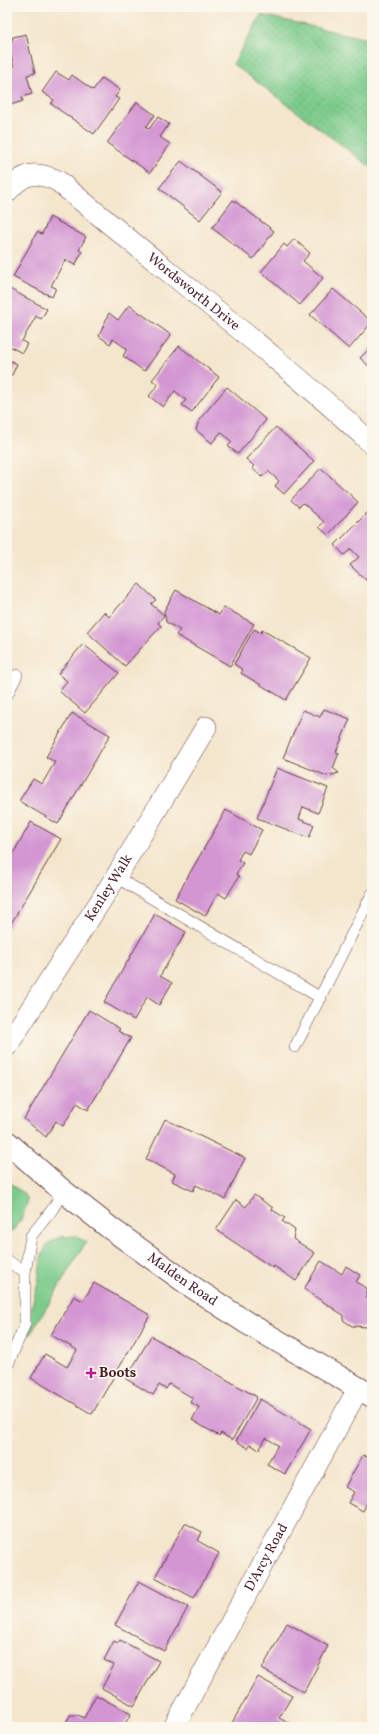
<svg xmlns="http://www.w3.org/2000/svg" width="379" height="1734" font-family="Vollkorn,serif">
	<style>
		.grass { fill: #7ccb8b; stroke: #63755b }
		.park { fill: url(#park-dots); stroke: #63755b }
		.building { fill: #d396d3 }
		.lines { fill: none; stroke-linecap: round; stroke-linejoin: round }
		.lane-casing { stroke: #643d43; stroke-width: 12 }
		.street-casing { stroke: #643d43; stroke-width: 22 }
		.primary-casing { stroke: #643d43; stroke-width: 24 }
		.lane { stroke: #fff; stroke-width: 11 }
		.street { stroke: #fff; stroke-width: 21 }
		.primary { stroke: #fff; stroke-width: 22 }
		.poi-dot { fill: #b5179e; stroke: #fbf7ec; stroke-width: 1.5 }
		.labels { text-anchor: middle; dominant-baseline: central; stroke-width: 3.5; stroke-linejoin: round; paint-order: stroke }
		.street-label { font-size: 14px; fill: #4a1f2b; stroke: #fbf7ec }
		.poi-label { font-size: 14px; font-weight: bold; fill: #4a1f2b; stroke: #fbf7ec; text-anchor: start }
	</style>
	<defs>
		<pattern id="park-dots" width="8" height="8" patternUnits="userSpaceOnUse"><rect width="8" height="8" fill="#7ccb8b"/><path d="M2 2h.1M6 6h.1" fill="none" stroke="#6dae78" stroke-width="1.8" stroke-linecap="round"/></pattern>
	</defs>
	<rect width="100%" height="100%" fill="#fbf7ec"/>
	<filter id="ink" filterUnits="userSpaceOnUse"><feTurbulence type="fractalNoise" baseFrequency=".025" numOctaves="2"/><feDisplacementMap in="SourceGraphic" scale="8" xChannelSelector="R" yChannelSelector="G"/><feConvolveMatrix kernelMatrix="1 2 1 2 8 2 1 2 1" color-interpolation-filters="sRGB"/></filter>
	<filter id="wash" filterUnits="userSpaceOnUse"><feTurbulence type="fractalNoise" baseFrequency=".012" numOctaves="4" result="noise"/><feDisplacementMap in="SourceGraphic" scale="16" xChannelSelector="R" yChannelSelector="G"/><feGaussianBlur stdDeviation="0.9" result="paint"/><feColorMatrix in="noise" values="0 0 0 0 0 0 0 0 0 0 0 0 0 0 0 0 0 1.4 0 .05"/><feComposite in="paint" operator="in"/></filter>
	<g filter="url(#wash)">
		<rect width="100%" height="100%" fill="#f4e6cd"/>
		<path class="grass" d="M10 1183 24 1194 28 1200C24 1212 20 1229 7 1233V1188Z
			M75 1236 86 1242 30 1335 25 1330 38 1283 41 1258 47 1244 60 1237Z"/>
		<path class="park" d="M261 15 372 40V168L233 64Z"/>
		<g id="blocks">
			<path class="building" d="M26 34 35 73 27 75 32 94 22 97 23 101 7 106V69L14 67 9 47 13 37Z
				M56 72 69 80 72 75 93 90 102 78 120 90 115 97 119 99 94 134 51 104 54 100 42 92Z
				M137 102 155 115 146 127 149 129 158 117 169 124 160 137 170 144 150 173 107 143Z
				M181 161 222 192 200 220 159 188Z
				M233 200 274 231 253 259 212 228Z
				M50 217 86 237 79 250 82 252 75 265 65 260 51 286 56 288 52 297 13 277 37 232 42 234Z
				M294 239 310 253 303 261 323 278 300 305 261 272 284 244 287 247Z
				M8 288 47 309 41 319 36 316 22 341 27 344 22 353 7 345Z
				M333 289 372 322 349 349 310 315Z
				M129 305 171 335 144 371 123 356 127 349 113 339 110 344 99 336 109 313 118 320Z
				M179 346 219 377 192 412 182 405 186 400 175 391 163 407 149 396 158 385 152 380Z
				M372 346V369L360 358Z
				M7 359 17 364 12 375 7 373Z
				M227 387 266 420 238 454 228 446 232 442 221 432 212 443 196 430 199 420Z
				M276 427 314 461 284 494 275 486 279 481 268 471 262 477 252 468 254 466 246 459Z
				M321 468 358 502 328 535 319 527 324 522 303 503 299 507 291 500Z
				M368 512 372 516V580H366L350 565 359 557 351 549 344 555 335 545Z
				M139 584 156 600 151 604 164 615 158 623 161 626 125 666 87 632 104 612 109 617Z
				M176 590 219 615 224 607 254 624 230 666 176 635 180 630 166 622 164 611Z
				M254 629 261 633 262 630 311 658 286 700 241 673 243 670 234 664Z
				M83 644 119 673 85 713 59 691 67 681 58 674Z
				M324 709 350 719 336 752 339 753 333 768 339 773 327 776 283 758 303 710 320 717Z
				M72 713 110 735 58 824 19 801 33 779 42 784 55 762 46 757Z
				M277 768 328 788 318 813 303 807 299 819 314 825 309 838 257 818Z
				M226 810 262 830 249 854 243 851 238 860 243 863 236 874 239 876 226 898 218 893 205 916 175 899Z
				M31 822 61 839 9 927 7 926V864Z
				M155 914 186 932 160 976 172 983 159 1005 147 997 134 1020 104 1002Z
				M89 1010 120 1029 118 1031 131 1038 88 1110 77 1103 63 1126 56 1121 46 1137 24 1119Z
				M165 1119 245 1158 225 1199 196 1185 193 1191 172 1181 175 1174 146 1159Z
				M254 1195 273 1208 271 1209 285 1218 282 1221 295 1230 293 1239 315 1253 296 1281 274 1266 273 1268 216 1230 236 1200 246 1207Z
				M321 1261 342 1274 346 1266 360 1275 356 1282 368 1289 365 1297H372V1325H368L367 1327 352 1326 343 1320V1315L304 1289Z
				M94 1283 150 1315 92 1414 31 1378 45 1354 67 1367 77 1350 51 1335 74 1296 83 1301Z
				M151 1336 257 1397 232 1440 221 1433 219 1436 192 1420 199 1407 190 1402 193 1398 169 1384 166 1389 159 1385 153 1395 126 1379Z
				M260 1399 311 1429 285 1474 267 1464 278 1445 266 1438 259 1450 250 1444 248 1448 236 1441Z
				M363 1455 372 1460V1501L369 1499 363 1511 348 1503 354 1492 345 1487Z
				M185 1523 202 1532 198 1541 219 1553 194 1598 155 1577Z
				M139 1581 188 1607 164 1651 115 1625Z
				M287 1623 328 1646 304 1692 262 1669Z
				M120 1640 159 1661 134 1706 102 1688 114 1665 104 1660 114 1641 118 1643Z
				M258 1677 292 1696 279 1718 291 1724 289 1727H239L232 1723Z
				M96 1695 131 1714 123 1727H64L70 1715H78L84 1718Z"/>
		</g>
	</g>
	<g filter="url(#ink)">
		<use href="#blocks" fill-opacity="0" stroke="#643d43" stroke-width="1"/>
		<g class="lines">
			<g class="lane-casing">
				<path id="lane" d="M7 695 17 675
					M116 877 321 998
					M295 1047 372 894
					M7 1260 25 1273 31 1236 52 1210 63 1191
					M7 1367 25 1324V1273"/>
			</g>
			<g class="street-casing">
				<g id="street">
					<path id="s1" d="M7 192C24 172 35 171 58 181 162 269 272 350 372 444"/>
					<path id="s2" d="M7 1046 116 877 206 727"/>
					<path id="s3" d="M174 1727 358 1389"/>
				</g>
			</g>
			<g class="primary-casing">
				<g id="primary">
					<path id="s4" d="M7 1142 63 1191 110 1228 188 1284 247 1323 372 1396"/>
				</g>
			</g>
			<use href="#lane" class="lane"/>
			<use href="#street" class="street"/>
			<use href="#primary" class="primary"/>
		</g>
	</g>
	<path class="poi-dot" d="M89 1367h4v4h4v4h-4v4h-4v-4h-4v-4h4z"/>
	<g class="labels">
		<g class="street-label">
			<text stroke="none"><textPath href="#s1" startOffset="233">Wordsworth Drive</textPath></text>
			<text stroke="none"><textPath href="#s2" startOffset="188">Kenley Walk</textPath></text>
			<text stroke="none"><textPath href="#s4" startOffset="223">Malden Road</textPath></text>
			<text stroke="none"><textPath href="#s3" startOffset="193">D'Arcy Road</textPath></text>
		</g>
		<g class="poi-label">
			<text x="99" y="1373">Boots</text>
		</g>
	</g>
	<rect width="379" height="1734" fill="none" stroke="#fbf7ec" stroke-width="24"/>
</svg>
